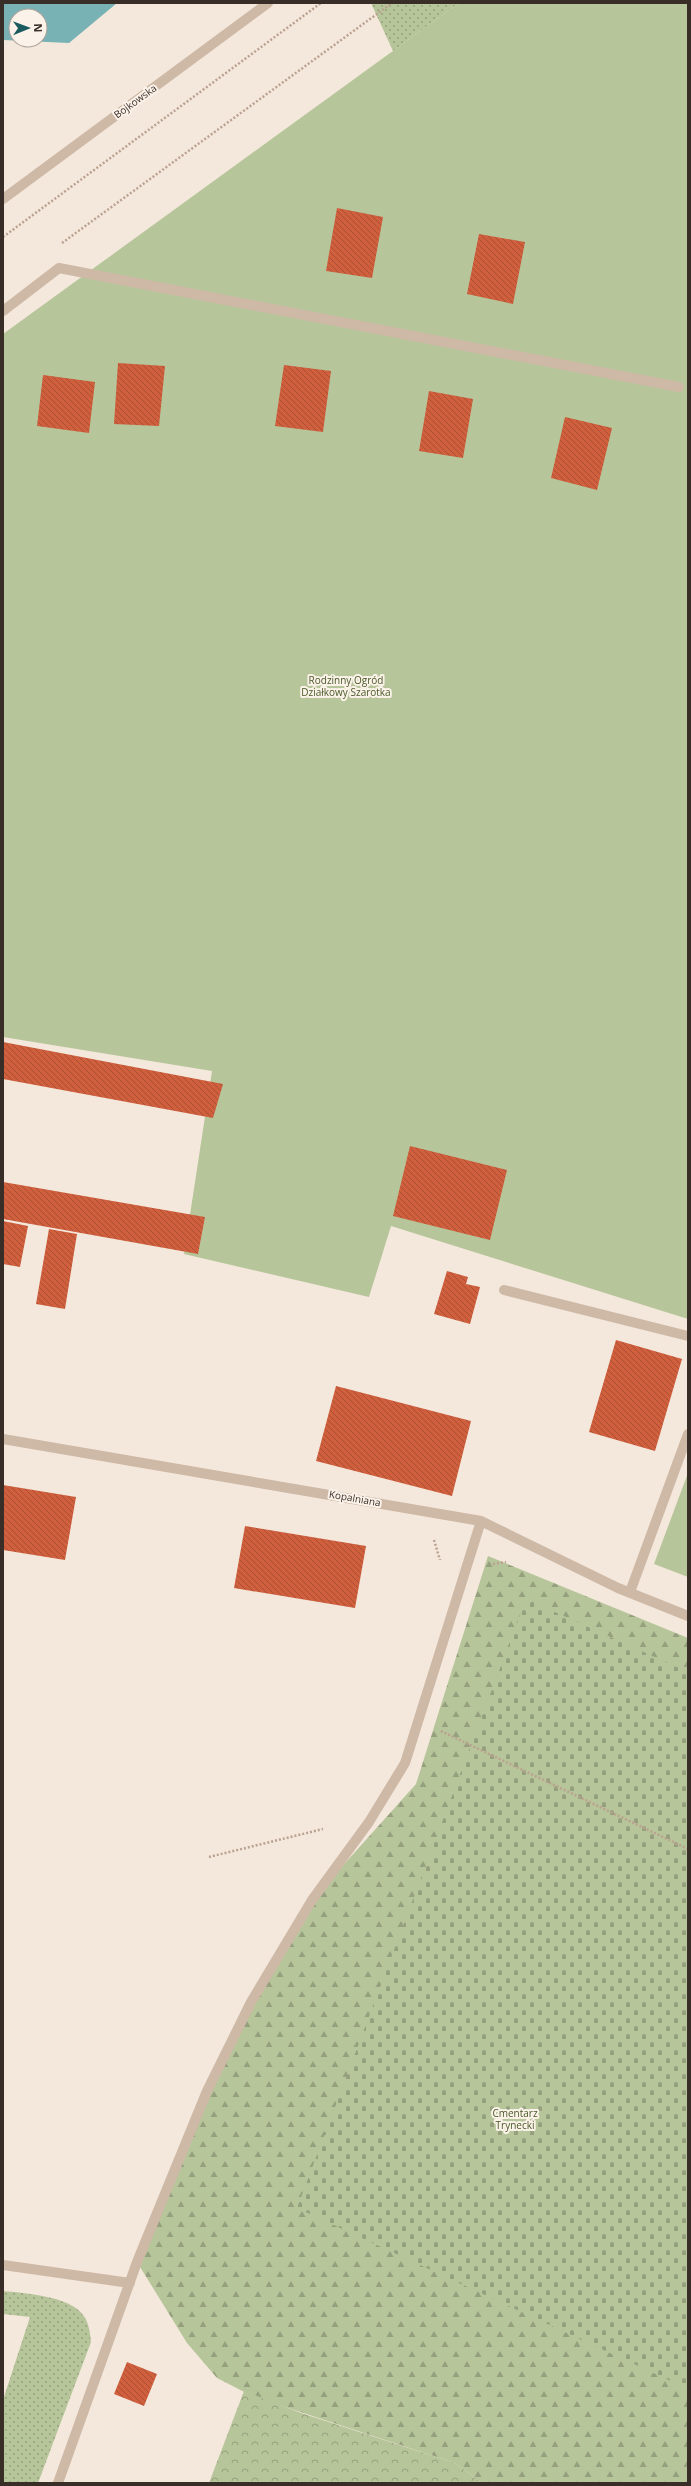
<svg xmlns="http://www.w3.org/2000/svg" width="691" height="2486" font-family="'Open Sans',sans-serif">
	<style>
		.grass { fill: url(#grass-dots) }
		.forest { fill: url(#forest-firs) }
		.cemetery { fill: url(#cemetery-stones) }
		.park { fill: url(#park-crowns) }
		.garden { fill: #b7c59a }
		.water { fill: #78b2b4; fill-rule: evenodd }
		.building { fill: url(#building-back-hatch) }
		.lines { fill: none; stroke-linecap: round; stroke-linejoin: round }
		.path { stroke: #baa190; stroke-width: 2.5; stroke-dasharray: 2 2; stroke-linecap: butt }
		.minor { stroke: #ceb8a6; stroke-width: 10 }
		.labels { text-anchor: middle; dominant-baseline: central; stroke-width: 4; stroke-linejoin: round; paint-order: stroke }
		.street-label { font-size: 10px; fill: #392d28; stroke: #fbf2e9 }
		.park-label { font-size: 10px; fill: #495a29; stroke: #fbf2e9 }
	</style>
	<defs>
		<pattern id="grass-dots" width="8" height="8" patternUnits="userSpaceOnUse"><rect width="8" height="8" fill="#b7c59a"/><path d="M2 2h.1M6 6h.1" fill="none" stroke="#96a07e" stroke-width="1.8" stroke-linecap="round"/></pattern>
		<pattern id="forest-firs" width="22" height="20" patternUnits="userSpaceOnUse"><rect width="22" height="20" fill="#b7c59a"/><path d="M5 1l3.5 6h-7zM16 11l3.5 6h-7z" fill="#96a07e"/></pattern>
		<pattern id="cemetery-stones" width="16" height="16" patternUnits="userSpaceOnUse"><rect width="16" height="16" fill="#b7c59a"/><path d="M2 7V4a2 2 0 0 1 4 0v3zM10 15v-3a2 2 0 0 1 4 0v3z" fill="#96a07e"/></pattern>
		<pattern id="park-crowns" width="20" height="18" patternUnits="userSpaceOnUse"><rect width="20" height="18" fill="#b7c59a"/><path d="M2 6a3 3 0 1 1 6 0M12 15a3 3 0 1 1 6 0" fill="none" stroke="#96a07e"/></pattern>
		<pattern id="building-back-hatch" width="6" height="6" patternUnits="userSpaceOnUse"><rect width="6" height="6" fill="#d05f3e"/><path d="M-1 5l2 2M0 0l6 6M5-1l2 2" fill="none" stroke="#aa4f34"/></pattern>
	</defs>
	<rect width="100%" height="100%" fill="#f4e8dc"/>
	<path class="grass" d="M371 3H459L393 51Z
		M3 2291C24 2293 70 2296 83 2315 89 2322 90 2333 91 2342L38 2483H3V2400L30 2317 3 2314Z"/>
	<path class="forest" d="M488 1556 688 1638V2483H482L455 2463 252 2396 217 2378 187 2343 137 2262 207 2091 312 1900 416 1784Z"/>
	<path class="cemetery" d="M526 1599 688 1672V2389L297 2208Z"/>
	<path class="park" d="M244 2391 301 2413 455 2463 482 2483H209Z"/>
	<path class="garden" d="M459 3H688V1319L391 1226 369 1297 184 1254 212 1071 3 1037V334Z
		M688 1473V1577L654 1564Z"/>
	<path class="water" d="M3 3H117L69 43 3 40ZM16 16H40V40H16Z"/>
	<path class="building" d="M337 208 383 217 372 278 326 271Z
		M479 234 525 242 513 304 467 294Z
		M118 363 165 366 159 426 114 424Z
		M284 365 331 371 323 432 275 426Z
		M43 375 95 382 89 433 37 426Z
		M429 391 473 399 463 458 419 451Z
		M565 417 612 428 597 490 551 478Z
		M3 1042 223 1084 213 1118 3 1079Z
		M410 1146 507 1170 490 1240 393 1216Z
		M3 1182 205 1217 198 1254 3 1219Z
		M3 1221 28 1226 20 1267 3 1264Z
		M49 1229 77 1234 65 1309 36 1304Z
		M447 1271 468 1277 466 1284 480 1287 470 1324 434 1314Z
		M616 1340 682 1359 655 1451 589 1432Z
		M336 1386 471 1421 452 1496 316 1461Z
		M3 1485 76 1497 65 1560 3 1550Z
		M245 1526 366 1546 355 1608 234 1588Z
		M127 2362 157 2374 144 2406 114 2394Z"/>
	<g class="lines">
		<path class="path" d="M3 237 321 3
			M62 243 392 3
			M434 1540 440 1560
			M493 1564 506 1562
			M441 1731 688 1849
			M209 1857 323 1829"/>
		<path class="minor" d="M3 199 268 3
			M3 311 59 268 679 387
			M504 1290 688 1336
			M3 1439 481 1521 618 1588 688 1616
			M630 1592 688 1434
			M3 2265 130 2283
			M58 2483 137 2262 207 2091 251 2002 312 1900 369 1822 405 1763 481 1521"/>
	</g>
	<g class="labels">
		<g class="street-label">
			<text transform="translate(135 101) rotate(-36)">Bojkowska</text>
			<text transform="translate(355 1498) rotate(10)">Kopalniana</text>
		</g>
		<g class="park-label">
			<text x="346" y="680">Rodzinny Ogród<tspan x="346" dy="12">Działkowy Szarotka</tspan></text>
			<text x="515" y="2113">Cmentarz<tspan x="515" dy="12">Trynecki</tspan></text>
		</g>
	</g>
	<rect width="691" height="2486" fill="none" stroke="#392d28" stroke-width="8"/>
	<g transform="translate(28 28) rotate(89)"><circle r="19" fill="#fbf2e9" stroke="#ada39c"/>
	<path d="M0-3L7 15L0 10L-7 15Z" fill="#195b5f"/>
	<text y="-6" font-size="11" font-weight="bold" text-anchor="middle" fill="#392d28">N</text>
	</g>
</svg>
